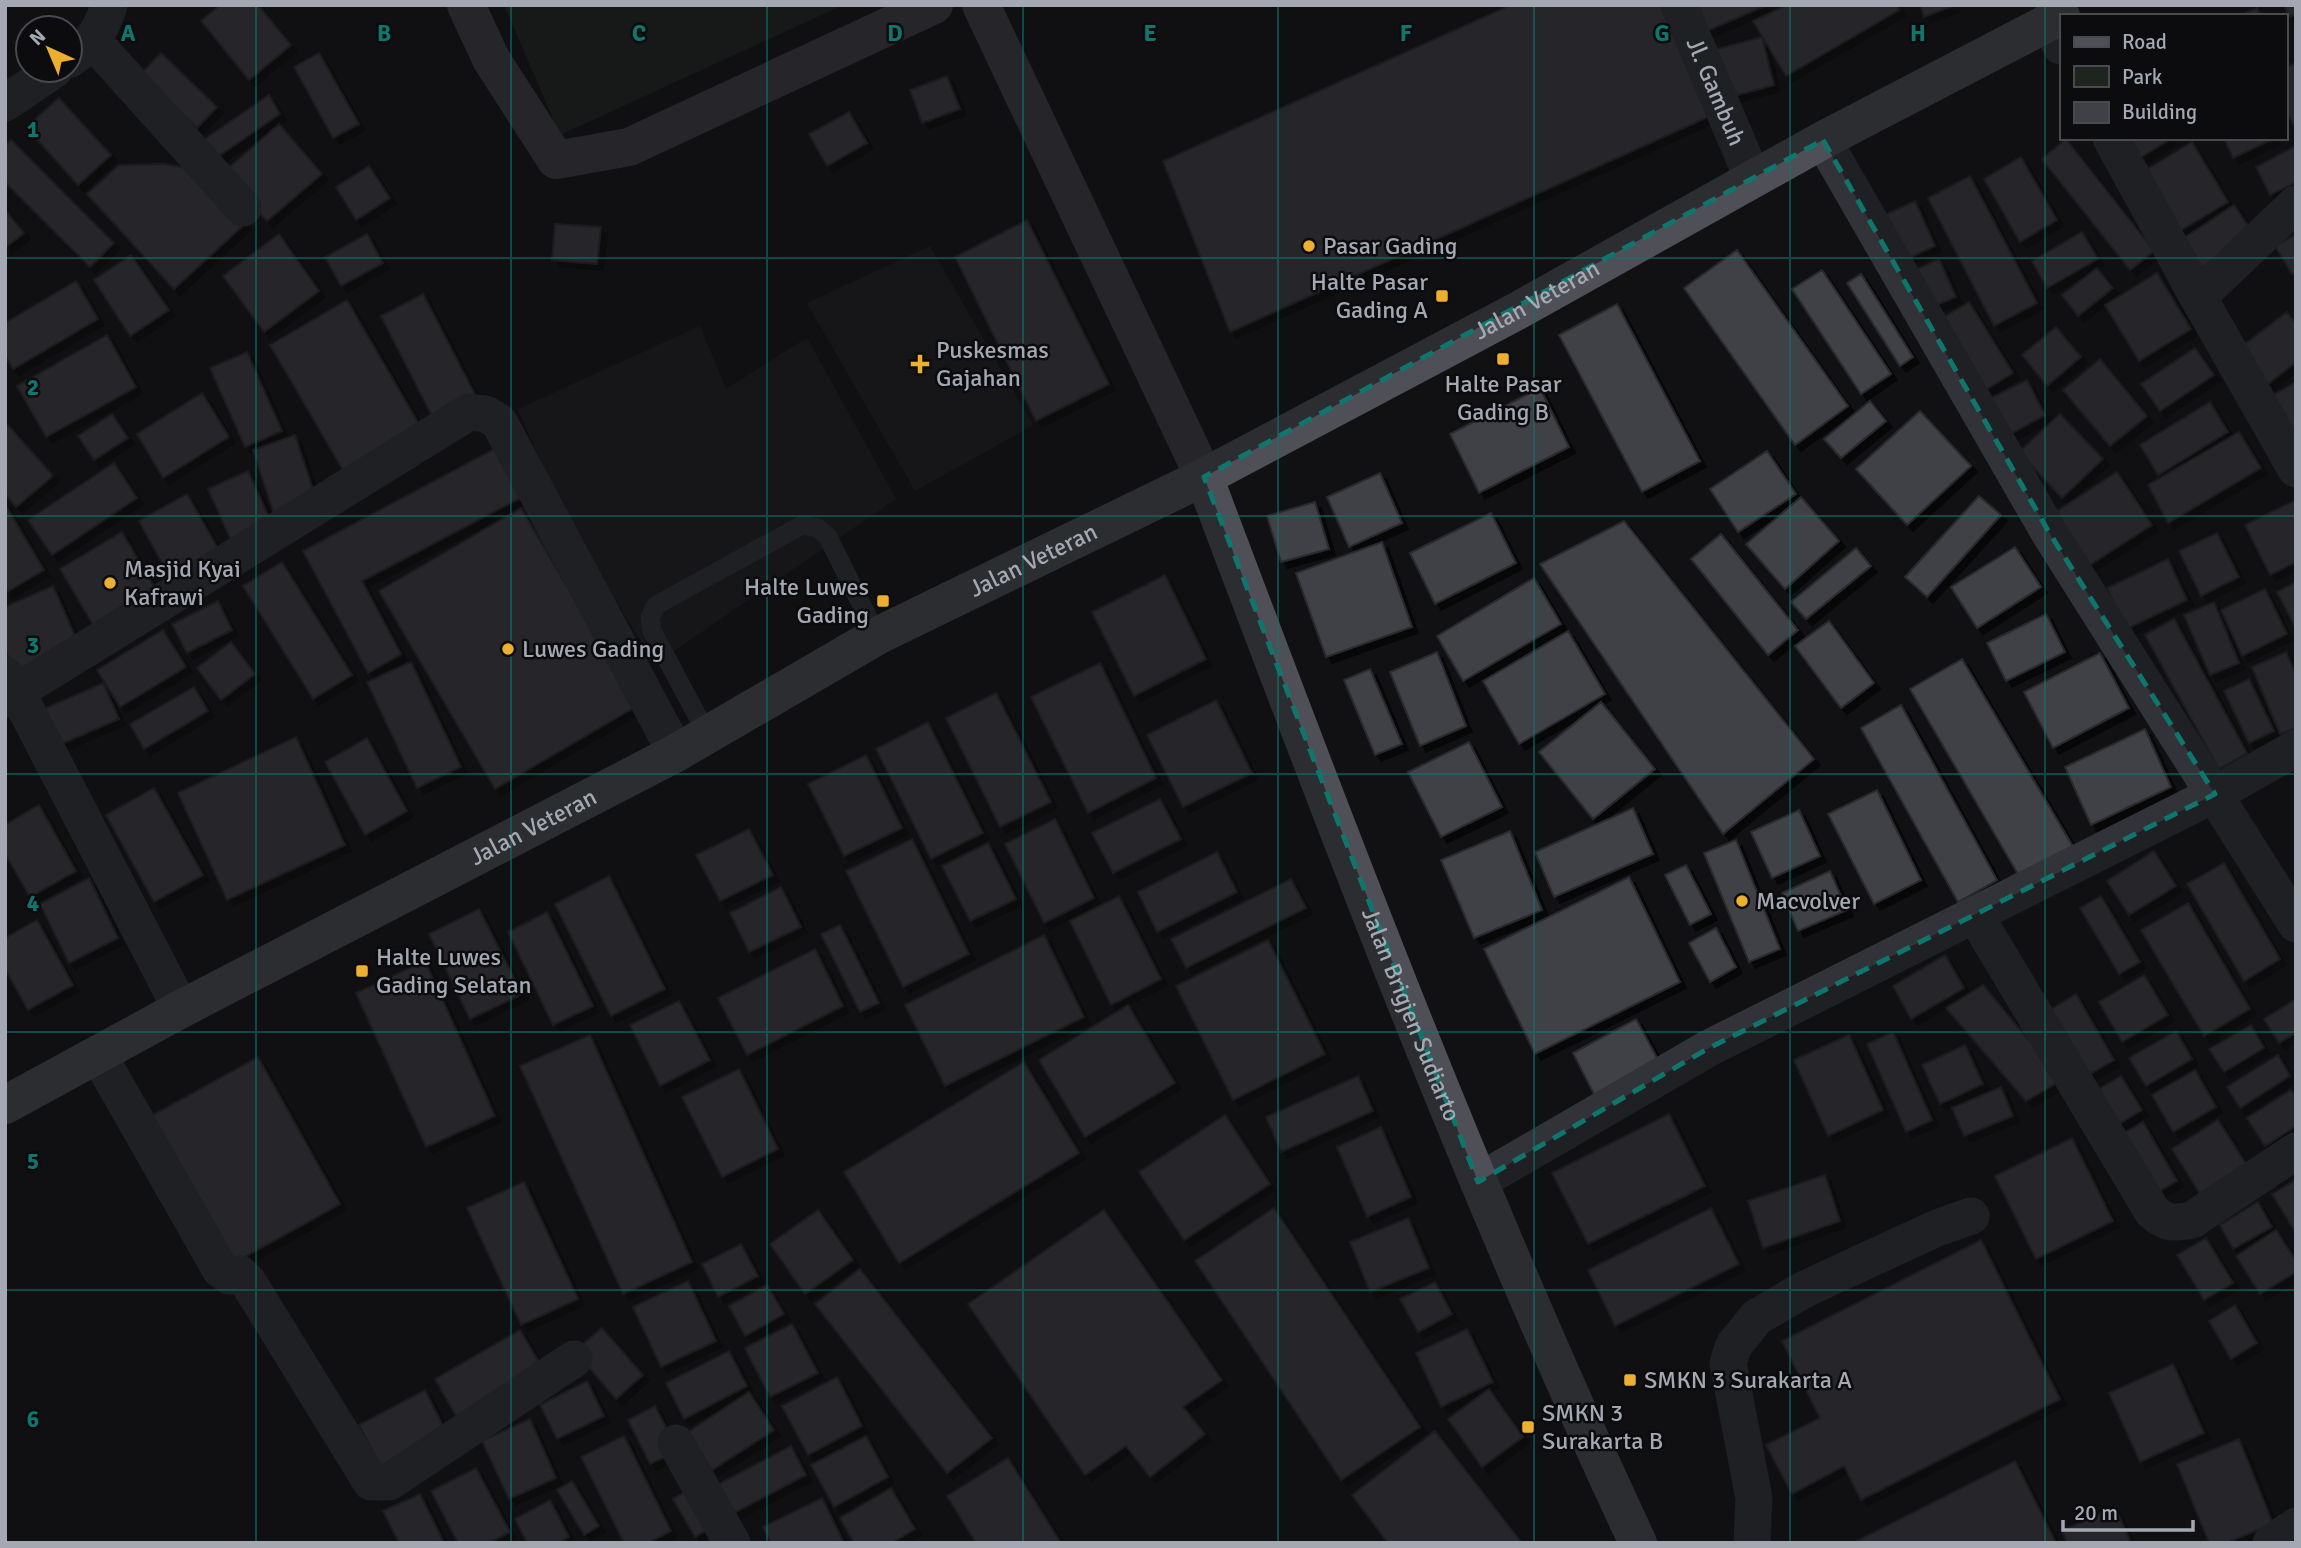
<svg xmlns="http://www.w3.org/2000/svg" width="2301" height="1548" font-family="Signika,sans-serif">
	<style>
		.built { fill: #1d1d20 }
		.green { fill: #1e251f }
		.building { fill: #404146; stroke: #2b2b2f; stroke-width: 2; filter: url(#shadow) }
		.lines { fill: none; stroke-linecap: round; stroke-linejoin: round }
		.lane { stroke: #323338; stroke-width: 19 }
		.street { stroke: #323338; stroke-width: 37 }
		.secondary { stroke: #414248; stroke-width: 38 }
		.primary { stroke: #4f5057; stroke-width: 38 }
		.marked { fill: none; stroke: #0f766e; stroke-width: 5; stroke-dasharray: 14 9; stroke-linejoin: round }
		.grid { fill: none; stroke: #0f766e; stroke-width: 2; stroke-opacity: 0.55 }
		.poi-dot { fill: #edaf2f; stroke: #0c0c0e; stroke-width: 2.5 }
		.labels { text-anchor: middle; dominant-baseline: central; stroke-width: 5; stroke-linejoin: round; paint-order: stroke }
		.street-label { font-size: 24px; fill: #a3a8b3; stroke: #0c0c0e }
		.poi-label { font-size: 24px; fill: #a3a8b3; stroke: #0c0c0e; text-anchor: start }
		.grid-label { font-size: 23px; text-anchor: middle; font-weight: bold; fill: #0f766e; stroke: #0c0c0e; stroke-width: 5; stroke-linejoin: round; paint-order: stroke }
	</style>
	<defs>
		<filter id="shadow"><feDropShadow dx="6" dy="6" stdDeviation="0" flood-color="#0009"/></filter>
	</defs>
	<rect width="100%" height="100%" fill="#111113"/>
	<path class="built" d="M930 246 1033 425 915 491 807 303Z
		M700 326 726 389 807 338 896 499 655 664 564 517 518 409Z"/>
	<path class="green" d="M504 5H843L560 135Z"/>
	<path class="building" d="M220 5H258L291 45 249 80 201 21Z
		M1511 5H1674L1717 113 1230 332 1163 161Z
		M1696 5H1767L1707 31Z
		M1787 5H1897L1899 10 1786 76 1753 21Z
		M1920 5H1955L1924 17Z
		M2284 5H2296V14L2289 17Z
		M2257 8 2261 16H2239Z
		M1762 37 1774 85 1727 98 1714 50Z
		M161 53 217 107 197 128 141 74Z
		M319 53 359 124 333 138 294 67Z
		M2296 63V129L2285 109V68Z
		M947 76 960 109 922 123 910 90Z
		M269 95 280 114 210 162 199 143Z
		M59 98 111 155 78 185 26 127Z
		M849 112 867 143 827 166 809 134Z
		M279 124 322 174 267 221 224 172Z
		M2119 138H2172L2133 162Z
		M2224 138H2275L2233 158Z
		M2066 139 2154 251 2130 270 2042 159Z
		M11 140 114 243 90 267 5 182V146Z
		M2192 142 2228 202 2175 234 2139 174Z
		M2296 146V182L2270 195 2256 167Z
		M2021 157 2057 220 2020 242 1984 179Z
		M164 164 197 170 245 224 174 289 87 194 119 165Z
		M369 166 390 198 356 220 336 187Z
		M1970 176 2037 303 1994 326 1928 198Z
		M1915 201 1935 246 1899 262 1878 218Z
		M2234 205 2253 233 2197 271 2178 242Z
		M5 210 24 233 5 248Z
		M1027 220 1109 384 1036 421 955 257Z
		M555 224 601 227 597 264 552 260Z
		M2082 232 2098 259 2047 288 2032 261Z
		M279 234 319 291 264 332 223 276Z
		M367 234 383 263 341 286 325 257Z
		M2296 235V272L2292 274 2275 246Z
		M1737 250 1848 406 1795 445 1684 288Z
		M131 255 169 310 130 336 94 280Z
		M1939 259 1956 297 1929 308 1913 271Z
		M2097 268 2113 288 2078 316 2062 295Z
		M1822 270 1891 374 1861 394 1792 289Z
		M2157 273 2191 329 2139 361 2105 305Z
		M1861 274 1913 357 1900 366 1847 283Z
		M76 281 98 319 13 369 5 355V323Z
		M423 294 480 404 437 426 381 316Z
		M347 300 424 433 347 477 270 345Z
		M1969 302 2013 373 1981 393 1936 322Z
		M1617 304 1700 461 1642 492 1559 335Z
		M2287 312 2296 324V362L2268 384 2241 347Z
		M2056 327 2081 357 2047 386 2022 355Z
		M107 335 136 387 46 437 17 386Z
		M2195 348 2214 375 2160 411 2141 384Z
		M247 352 282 431 245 447 210 368Z
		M2100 359 2147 416 2110 446 2063 390Z
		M2027 380 2045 415 2005 437 1987 400Z
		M2296 382V443L2266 399Z
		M1540 388 1569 447 1479 493 1450 434Z
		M202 393 229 437 163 478 137 434Z
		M1870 401 1886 421 1841 458 1824 439Z
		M2210 402 2228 432 2158 475 2140 445Z
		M1920 411 1971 466 1907 525 1856 469Z
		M112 414 128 438 94 460 78 436Z
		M2060 414 2103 459 2062 498 2019 452Z
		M8 425 53 476 16 507 5 494V427Z
		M2239 432 2261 468 2168 523 2148 485Z
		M295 435 317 502 275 517 253 450Z
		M496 448 524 496 362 581 401 654 368 673 303 551Z
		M1767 451 1796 494 1738 532 1710 489Z
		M114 463 137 498 52 555 28 520Z
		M248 471 275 531 235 549 208 489Z
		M2117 472 2152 525 2088 566 2054 513Z
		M1380 473 1402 523 1349 547 1327 497Z
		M187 494 225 561 176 589 139 521Z
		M1979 496 2001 515 1927 597 1905 577Z
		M1801 497 1839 541 1785 589 1746 544Z
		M2296 500V562L2270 575 2245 525Z
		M1315 502 1329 549 1281 562 1267 516Z
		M5 504 44 570 5 593Z
		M521 508 637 706 495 789 379 591Z
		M1491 513 1516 563 1435 604 1410 553Z
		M1624 521 1814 759 1723 834 1540 564Z
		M122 532 160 597 98 633 60 569Z
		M2217 533 2239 577 2201 596 2179 551Z
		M1721 534 1798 630 1768 655 1691 559Z
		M1382 542 1412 627 1326 657 1296 573Z
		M2015 547 2041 587 1977 628 1951 587Z
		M1856 548 1871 566 1806 619 1791 602Z
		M2168 559 2187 600 2126 629 2107 588Z
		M282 562 352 675 313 699 243 586Z
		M1165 575 1206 659 1134 696 1092 612Z
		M1534 578 1561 624 1463 681 1437 636Z
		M2296 582V629L2277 592Z
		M53 586 79 645 16 673 5 650V607Z
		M2265 589 2287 634 2242 656 2221 610Z
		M218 601 232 630 187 653 172 624Z
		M2214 602 2239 663 2210 675 2184 615Z
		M2046 614 2065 652 2006 681 1987 643Z
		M2174 619 2247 753 2219 769 2145 635Z
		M1829 621 1874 683 1841 708 1795 646Z
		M163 630 186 667 120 707 97 670Z
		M1568 631 1605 694 1519 744 1483 681Z
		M231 642 255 674 221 700 197 668Z
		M1437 652 1466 726 1420 746 1390 672Z
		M2286 652 2296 675V728L2280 734 2252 667Z
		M2100 653 2129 708 2053 748 2024 692Z
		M1962 659 2075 850 2022 881 1910 689Z
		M411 662 461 767 417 788 367 682Z
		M1100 663 1156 778 1088 813 1031 697Z
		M1370 669 1402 744 1375 755 1344 680Z
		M2249 679 2274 731 2249 743 2224 691Z
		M103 683 119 719 57 746 42 710Z
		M194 687 208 711 144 749 130 724Z
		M996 693 1051 802 1000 827 946 718Z
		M1216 700 1252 773 1183 807 1147 735Z
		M1601 702 1655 769 1593 819 1539 752Z
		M1901 705 1997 880 1958 902 1861 728Z
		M928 722 983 833 931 859 876 749Z
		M2145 729 2171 787 2091 825 2065 767Z
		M296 737 345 845 227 900 178 793Z
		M367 738 407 811 365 835 325 762Z
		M1469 742 1502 807 1441 837 1408 772Z
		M866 755 902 828 844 856 808 784Z
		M154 788 203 875 154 902 106 815Z
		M1877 790 1921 880 1874 904 1828 814Z
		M1160 799 1181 839 1113 873 1092 833Z
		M39 805 76 871 30 897 5 854V825Z
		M1633 808 1653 854 1554 897 1535 852Z
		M1799 810 1820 856 1772 878 1751 832Z
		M1055 819 1094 898 1044 923 1005 844Z
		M749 829 773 875 720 901 696 855Z
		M1510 831 1542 910 1474 938 1441 860Z
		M912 839 969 954 903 987 846 871Z
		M1736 840 1780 949 1749 962 1704 853Z
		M988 843 1016 899 970 921 942 866Z
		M2154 851 2176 886 2129 915 2107 881Z
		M1217 852 1237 892 1157 932 1138 892Z
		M2224 863 2280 959 2244 981 2187 884Z
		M1686 865 1711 914 1690 925 1665 875Z
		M1830 871 1847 910 1798 931 1782 893Z
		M609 876 665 989 611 1016 555 904Z
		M1629 877 1680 982 1535 1054 1484 949Z
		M89 878 118 938 69 963 40 904Z
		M1291 879 1306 908 1186 968 1171 939Z
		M781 887 801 927 749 952 730 913Z
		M1119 896 1161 979 1111 1005 1070 921Z
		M2101 896 2140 962 2119 974 2080 908Z
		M2188 903 2250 1009 2204 1036 2141 930Z
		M479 909 522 994 470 1019 429 934Z
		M547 912 593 1006 553 1025 508 932Z
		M37 920 73 985 28 1010 5 969V938Z
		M840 925 879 1003 860 1012 821 934Z
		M1716 928 1736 967 1710 982 1689 943Z
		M1044 935 1084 1017 945 1086 905 1005Z
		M1268 940 1325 1054 1233 1100 1176 986Z
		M815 949 843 1006 747 1055 718 998Z
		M1945 955 1964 988 1911 1019 1893 986Z
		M425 961 495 1116 426 1147 356 993Z
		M2144 975 2168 1015 2122 1042 2099 1002Z
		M1983 985 2062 1080 2026 1101 1946 1008Z
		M2076 994 2114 1060 2085 1077 2047 1012Z
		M2296 999V1033L2279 1043 2264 1019Z
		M679 1001 710 1060 660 1086 630 1025Z
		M1128 1005 1175 1083 1085 1137 1039 1060Z
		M1636 1019 1661 1065 1596 1098 1573 1053Z
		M2251 1025 2264 1048 2224 1072 2209 1049Z
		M2176 1031 2192 1059 2146 1086 2129 1058Z
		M1893 1032 1932 1120 1906 1132 1867 1044Z
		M590 1035 692 1262 623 1294 520 1066Z
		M1849 1035 1883 1110 1828 1136 1794 1060Z
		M1965 1045 1983 1084 1940 1104 1922 1065Z
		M2278 1055 2290 1076 2240 1108 2227 1087Z
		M258 1057 340 1204 225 1268 144 1120Z
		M1024 1062 1079 1153 899 1263 844 1172Z
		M739 1069 778 1149 722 1177 682 1097Z
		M2195 1070 2216 1107 2173 1132 2152 1095Z
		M1358 1076 1373 1111 1281 1152 1266 1117Z
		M2121 1076 2142 1110 2107 1131 2087 1096Z
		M2001 1087 2013 1116 1964 1136 1952 1108Z
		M2291 1090 2296 1097V1126L2265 1146 2247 1118Z
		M1669 1114 1705 1186 1588 1244 1552 1173Z
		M1225 1115 1270 1184 1184 1240 1139 1172Z
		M2218 1120 2255 1178 2209 1208 2172 1149Z
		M2143 1122 2177 1181 2151 1196 2117 1137Z
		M1381 1127 1411 1197 1367 1217 1337 1147Z
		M2072 1138 2113 1221 2036 1259 1995 1176Z
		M1825 1175 1840 1221 1763 1248 1748 1201Z
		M2296 1180V1233L2272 1194Z
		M524 1182 578 1299 521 1325 467 1208Z
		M2258 1202 2272 1227 2233 1249 2220 1225Z
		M1274 1208 1420 1427 1341 1480 1195 1261Z
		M1711 1208 1739 1264 1615 1326 1588 1270Z
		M818 1210 853 1260 805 1294 770 1244Z
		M1104 1210 1222 1380 1183 1407 1205 1434 1150 1477 1126 1446 1085 1475 968 1304Z
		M1408 1218 1429 1268 1370 1292 1350 1242Z
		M2276 1230 2296 1261V1272L2260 1294 2236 1256Z
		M2206 1238 2233 1283 2204 1300 2177 1255Z
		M1981 1240 2060 1399 1861 1500 1844 1466 1792 1494 1766 1445 1820 1418 1782 1341Z
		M741 1244 758 1276 718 1297 702 1264Z
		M860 1269 992 1438 947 1473 815 1304Z
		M688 1281 716 1341 661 1367 633 1307Z
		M1435 1282 1452 1314 1418 1332 1400 1299Z
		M767 1285 784 1314 745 1336 729 1306Z
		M2235 1305 2257 1343 2231 1359 2209 1321Z
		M792 1324 818 1373 770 1397 745 1348Z
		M602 1328 643 1375 616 1399 575 1351Z
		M1467 1329 1493 1382 1441 1407 1416 1353Z
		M520 1330 544 1371 459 1421 435 1379Z
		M729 1351 747 1386 684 1419 666 1383Z
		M2173 1364 2204 1433 2140 1462 2109 1393Z
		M837 1377 862 1426 808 1455 782 1406Z
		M587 1381 604 1416 557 1439 540 1405Z
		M1489 1389 1523 1437 1482 1467 1448 1419Z
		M425 1390 446 1432 381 1467 359 1425Z
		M749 1392 774 1430 712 1470 688 1432Z
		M655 1406 678 1451 650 1464 628 1420Z
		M530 1419 556 1478 509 1499 482 1441Z
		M1435 1431 1522 1543H1388L1352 1495Z
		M624 1436 671 1531 648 1543H624L581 1457Z
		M866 1436 888 1477 834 1507 811 1465Z
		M2239 1439 2273 1524 2226 1543H2209L2177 1464Z
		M791 1446 806 1475 730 1515 715 1486Z
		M1008 1458 1061 1543H976L947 1496Z
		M2015 1461 2056 1543H1853Z
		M476 1468 510 1532 489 1543H458L431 1491Z
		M572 1481 599 1526 584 1535 557 1490Z
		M698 1485 720 1522 695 1537 673 1499Z
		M891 1488 915 1529 892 1543H854L840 1518Z
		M420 1494 444 1543H399L383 1511Z
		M822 1498 844 1543H771L763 1527Z
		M550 1500 569 1537 558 1543H527L515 1519Z
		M2115 1507 2131 1543H2067L2062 1531Z"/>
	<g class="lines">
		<path class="lane" d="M707 734 652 631 650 618 655 606 802 525 818 528 828 537 877 636"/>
		<g class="street">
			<path id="s1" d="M1679 5 1753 179"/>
			<path d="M2049 23 2061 46"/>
			<path d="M93 41 243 208"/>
			<path d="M70 59C91 45 102 29 109 5"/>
			<path d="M5 103 54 70"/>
			<path d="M2111 138 2198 297 2296 469"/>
			<path d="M1823 140 2050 534 2296 924"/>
			<path d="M2198 297 2296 204"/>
			<path d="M5 675 17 692 181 1009"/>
			<path d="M5 699 469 412 486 414 499 422 676 753"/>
			<path d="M1975 915 2152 1211C2168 1225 2172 1223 2192 1220L2296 1151"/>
			<path d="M99 1056 220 1269 229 1276 240 1274 248 1282 371 1482H389L574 1359"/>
			<path d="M1478 1182 1709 1048 2215 794 2296 748"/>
			<path d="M676 1443 732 1543"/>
			<path d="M1752 1543 1754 1498 1728 1363 1734 1345 1757 1317 1805 1289 1937 1228 1971 1216"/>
			<path d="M2271 1543 2296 1526"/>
		</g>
		<path class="secondary" d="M466 5 491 59 556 160 629 147 934 5
			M981 5 1204 477"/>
		<g class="primary">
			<path id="s2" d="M1204 477C1339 836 1475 1195 1638 1543"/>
			<path id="s3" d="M5 1105 181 1009 676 753 877 636 1204 477 1519 310 1823 140 2061 16"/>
		</g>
	</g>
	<path d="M0 0H2301V1548H0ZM1823 140 2050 534 2215 794 1709 1048 1478 1182 1204 477Z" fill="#111113" fill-opacity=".55" fill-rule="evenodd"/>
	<path class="marked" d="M1823 140 2050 534 2215 794 1709 1048 1478 1182 1204 477Z"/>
	<path class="grid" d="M256 5V1543M511 5V1543M767 5V1543M1023 5V1543M1278 5V1543M1534 5V1543M1790 5V1543M2045 5V1543M5 258H2296M5 516H2296M5 774H2296M5 1032H2296M5 1290H2296"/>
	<g class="poi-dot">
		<circle cx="1309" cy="246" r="7"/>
		<rect x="1435" y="289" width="14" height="14" rx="3.5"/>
		<rect x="1496" y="352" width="14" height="14" rx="3.5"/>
		<path d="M916.5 353.5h7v7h7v7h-7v7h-7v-7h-7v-7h7z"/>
		<circle cx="110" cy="583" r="7"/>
		<rect x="876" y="594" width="14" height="14" rx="3.5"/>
		<circle cx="508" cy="649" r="7"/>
		<circle cx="1742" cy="901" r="7"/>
		<rect x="355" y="964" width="14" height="14" rx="3.5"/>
		<rect x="1623" y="1373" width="14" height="14" rx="3.5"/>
		<rect x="1521" y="1420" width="14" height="14" rx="3.5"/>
	</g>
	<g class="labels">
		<g class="street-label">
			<text stroke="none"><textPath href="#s1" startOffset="94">Jl. Gambuh</textPath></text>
			<text stroke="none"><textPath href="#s3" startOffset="1731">Jalan Veteran</textPath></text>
			<text stroke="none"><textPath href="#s3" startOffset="1164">Jalan Veteran</textPath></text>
			<text stroke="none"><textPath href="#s3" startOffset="597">Jalan Veteran</textPath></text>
			<text stroke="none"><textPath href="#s2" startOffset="576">Jalan Brigjen Sudiarto</textPath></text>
		</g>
		<g class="poi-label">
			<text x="1323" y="246">Pasar Gading</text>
			<text x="1428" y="282" text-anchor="end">Halte Pasar<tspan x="1428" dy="28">Gading A</tspan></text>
			<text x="936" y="350">Puskesmas<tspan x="936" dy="28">Gajahan</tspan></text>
			<text x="1503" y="384" text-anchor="middle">Halte Pasar<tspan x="1503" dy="28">Gading B</tspan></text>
			<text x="124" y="569">Masjid Kyai<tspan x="124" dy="28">Kafrawi</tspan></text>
			<text x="869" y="587" text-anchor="end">Halte Luwes<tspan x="869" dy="28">Gading</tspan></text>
			<text x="522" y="649">Luwes Gading</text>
			<text x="1756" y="901">Macvolver</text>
			<text x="376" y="957">Halte Luwes<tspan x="376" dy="28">Gading Selatan</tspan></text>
			<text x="1644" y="1380">SMKN 3 Surakarta A</text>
			<text x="1542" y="1413">SMKN 3<tspan x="1542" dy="28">Surakarta B</tspan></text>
		</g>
	</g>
	<g class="grid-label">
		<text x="128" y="41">A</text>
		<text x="384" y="41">B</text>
		<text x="639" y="41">C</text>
		<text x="895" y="41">D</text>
		<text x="1150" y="41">E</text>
		<text x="1406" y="41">F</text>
		<text x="1662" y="41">G</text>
		<text x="1918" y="41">H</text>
		<text x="33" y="137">1</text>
		<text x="33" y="395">2</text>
		<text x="33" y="653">3</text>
		<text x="33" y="911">4</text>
		<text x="33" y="1169">5</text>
		<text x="33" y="1427">6</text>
	</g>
	<rect width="2301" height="1548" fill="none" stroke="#a3a8b3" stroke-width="14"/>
	<rect x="2060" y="14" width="228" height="126" fill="#0c0c0e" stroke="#484a50" stroke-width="2"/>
	<rect x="2074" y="37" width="35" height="10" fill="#4f5057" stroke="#484a50" stroke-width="2"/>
	<text x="2122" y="49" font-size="21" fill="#a3a8b3">Road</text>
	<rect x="2074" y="66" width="35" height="21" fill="#1e251f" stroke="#484a50" stroke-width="2"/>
	<text x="2122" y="84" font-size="21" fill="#a3a8b3">Park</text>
	<rect x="2074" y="102" width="35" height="21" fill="#404146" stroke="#484a50" stroke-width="2"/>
	<text x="2122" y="119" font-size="21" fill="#a3a8b3">Building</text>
	<g transform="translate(49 49) rotate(316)"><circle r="33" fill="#0c0c0e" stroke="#484a50" stroke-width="2"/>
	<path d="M0-5L12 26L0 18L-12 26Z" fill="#edaf2f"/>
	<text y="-10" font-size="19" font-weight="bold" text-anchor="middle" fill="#a3a8b3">N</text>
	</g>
	<path d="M2063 1520v10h130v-10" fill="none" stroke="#a3a8b3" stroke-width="3.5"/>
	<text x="2074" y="1520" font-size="21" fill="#a3a8b3" stroke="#0c0c0e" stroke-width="5" paint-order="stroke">20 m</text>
</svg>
